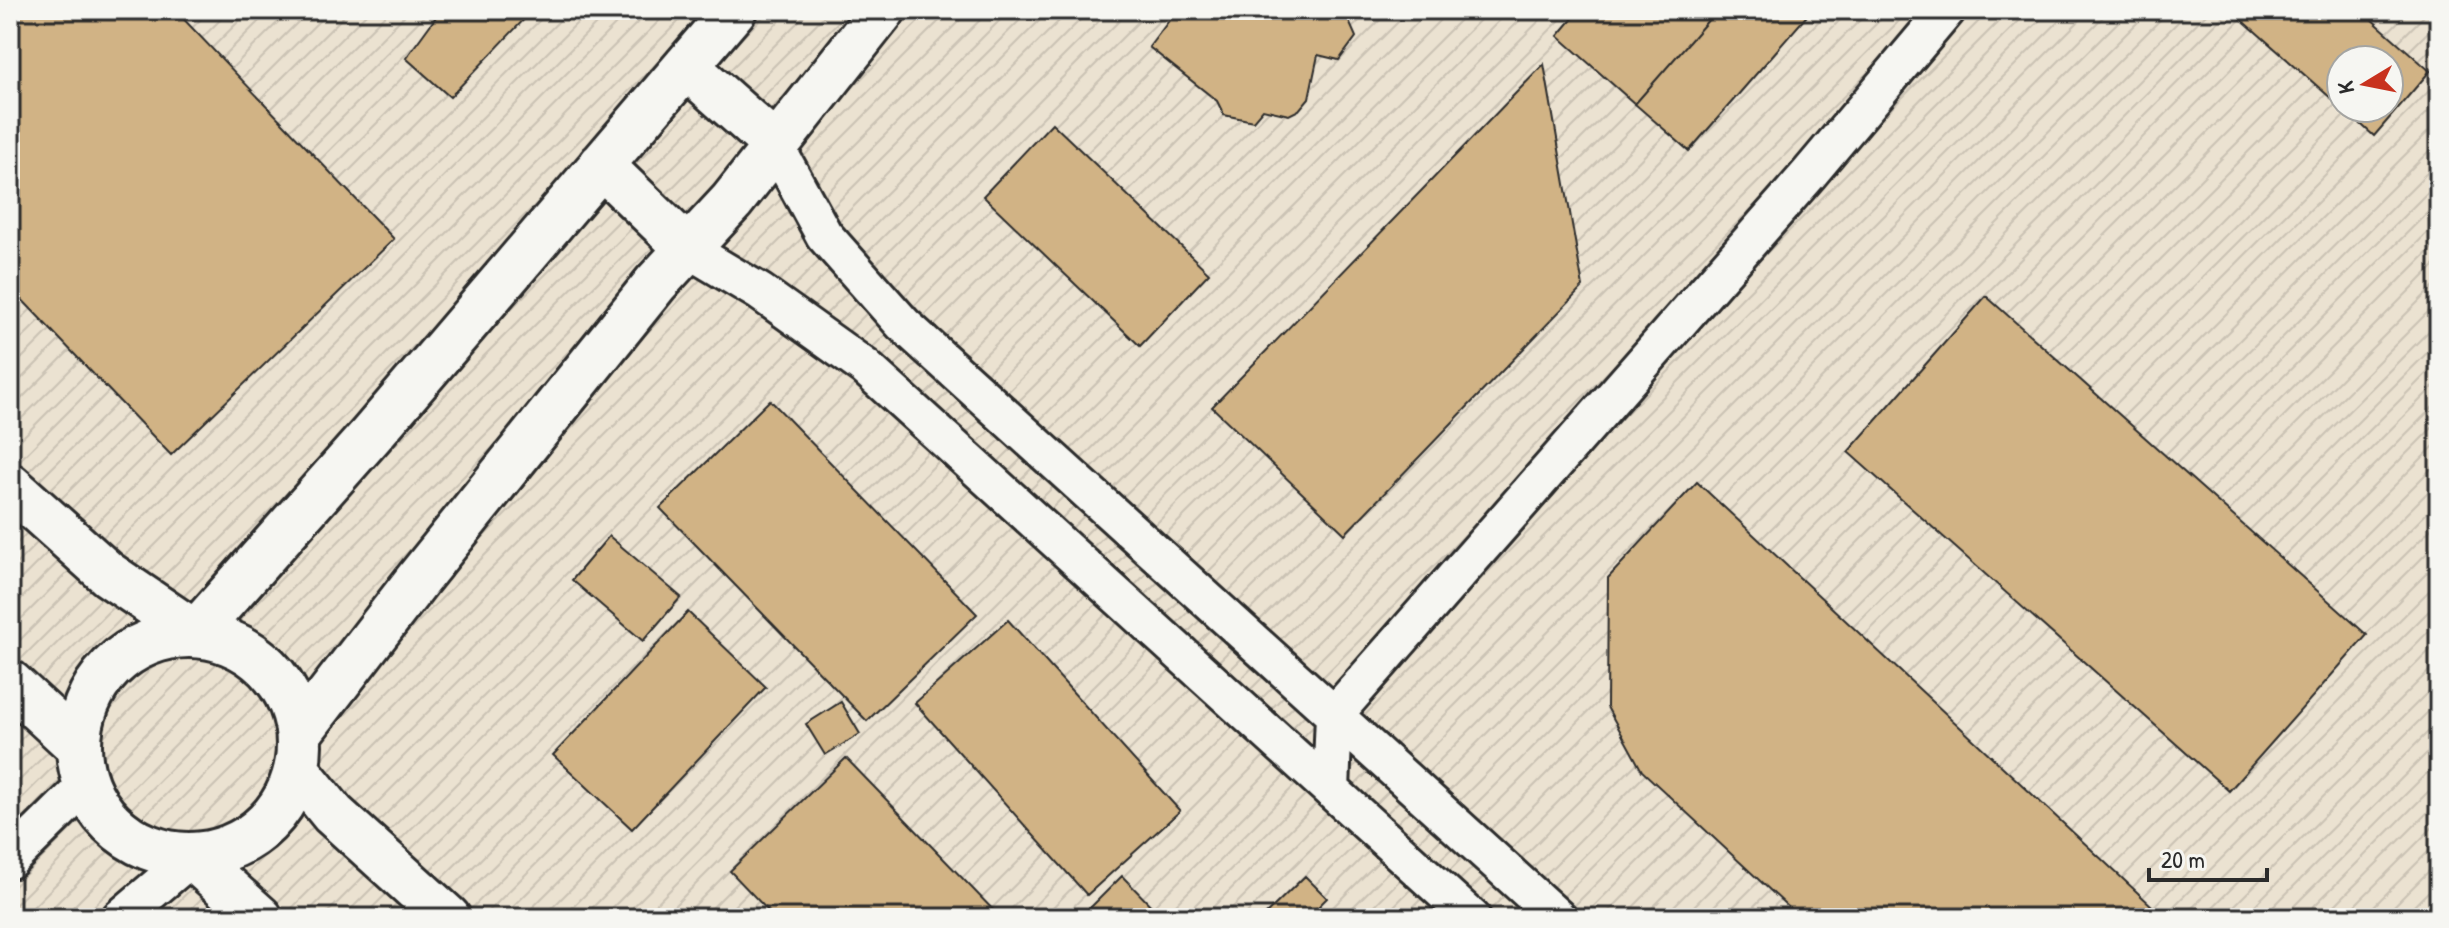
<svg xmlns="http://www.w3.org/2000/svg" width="2449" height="928" font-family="'Patrick Hand',sans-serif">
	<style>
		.industrial { fill: url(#industrial-furrows); fill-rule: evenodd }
		.building { fill: #d1b385; stroke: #2b2b2b; stroke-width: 2 }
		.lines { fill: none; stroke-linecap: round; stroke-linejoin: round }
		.street-casing { stroke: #2b2b2b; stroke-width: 42 }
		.secondary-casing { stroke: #2b2b2b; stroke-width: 50 }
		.street { stroke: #f6f6f2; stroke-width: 36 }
		.secondary { stroke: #f6f6f2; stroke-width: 44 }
	</style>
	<defs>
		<pattern id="industrial-furrows" width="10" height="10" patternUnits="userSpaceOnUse" patternTransform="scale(2)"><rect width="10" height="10" fill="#ebe2d1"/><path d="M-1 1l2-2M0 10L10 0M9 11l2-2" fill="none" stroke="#cac2b4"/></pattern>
	</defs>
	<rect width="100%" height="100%" fill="#f6f6f2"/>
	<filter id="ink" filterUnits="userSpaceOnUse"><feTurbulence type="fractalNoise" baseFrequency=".0125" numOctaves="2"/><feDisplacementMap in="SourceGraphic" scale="16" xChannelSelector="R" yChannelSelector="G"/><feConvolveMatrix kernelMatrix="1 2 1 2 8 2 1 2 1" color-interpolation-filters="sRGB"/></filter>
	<g filter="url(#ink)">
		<path class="industrial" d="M10 10H2439V918H10ZM2341 60H2389V108H2341Z"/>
		<path class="building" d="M10 10H175L394 239 171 455 10 287Z
			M441 10H533L450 97 406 58Z
			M1177 10H1344L1356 37 1339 60 1318 55 1309 98 1299 110 1289 115 1263 109 1253 121 1224 115 1217 101 1149 47Z
			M1580 10H1717L1635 104 1558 36Z
			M1717 10H1812L1689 151 1635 104Z
			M2231 10H2361L2430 71 2374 136 2343 108H2389V60H2341V107Z
			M1544 64 1583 287 1345 534 1212 407Z
			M1052 123 1209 273 1140 346 983 196Z
			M1986 296 2367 635 2229 791 1848 452Z
			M770 400 977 614 867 721 660 508Z
			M1697 482 2152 906 2140 918H1800L1642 771 1607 707 1608 578Z
			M609 536 681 597 643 641 572 580Z
			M688 612 766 687 632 829 553 755Z
			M1008 620 1180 811 1087 895 915 703Z
			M841 702 860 734 825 755 806 724Z
			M846 758 1001 918H775L730 871Z
			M1122 876 1163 918H1080Z
			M1305 876 1327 898 1307 918H1262Z"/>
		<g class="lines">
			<g class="street-casing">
				<path id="street" d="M775 145 824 235 903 324 1558 918
					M688 249 760 292 865 367 1472 918
					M1331 790 1334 715 1809 174 1947 10
					M10 860 85 786
					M120 918 192 857"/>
			</g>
			<g class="secondary-casing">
				<path id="secondary" d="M686 66 775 145
					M601 165 688 249
					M10 486 108 574 195 633 371 435 734 10
					M79 745a110 110 0 1 1 220 0a110 110 0 1 1-220 0Z
					M10 683 77 745
					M300 732 418 579 656 283 732 201 883 10
					M298 771 333 814 448 918
					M192 857 260 918"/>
			</g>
			<use href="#street" class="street"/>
			<use href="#secondary" class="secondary"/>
		</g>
	</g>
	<rect width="2449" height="928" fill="none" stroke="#f6f6f2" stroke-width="40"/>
	<rect x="20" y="20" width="2409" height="888" fill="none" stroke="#2b2b2b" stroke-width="3" filter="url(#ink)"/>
	<g transform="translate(2365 84) rotate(260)"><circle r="38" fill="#f6f6f2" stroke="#a5a5a2" stroke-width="2"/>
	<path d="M0-6L14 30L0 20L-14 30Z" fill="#c8321e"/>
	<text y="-12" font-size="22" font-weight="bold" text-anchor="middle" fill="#2b2b2b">K</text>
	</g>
	<path d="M2149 868v12h118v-12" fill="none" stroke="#2b2b2b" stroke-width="4"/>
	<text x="2161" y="868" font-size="24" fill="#2b2b2b" stroke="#f6f6f2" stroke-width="6" paint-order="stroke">20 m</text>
</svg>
